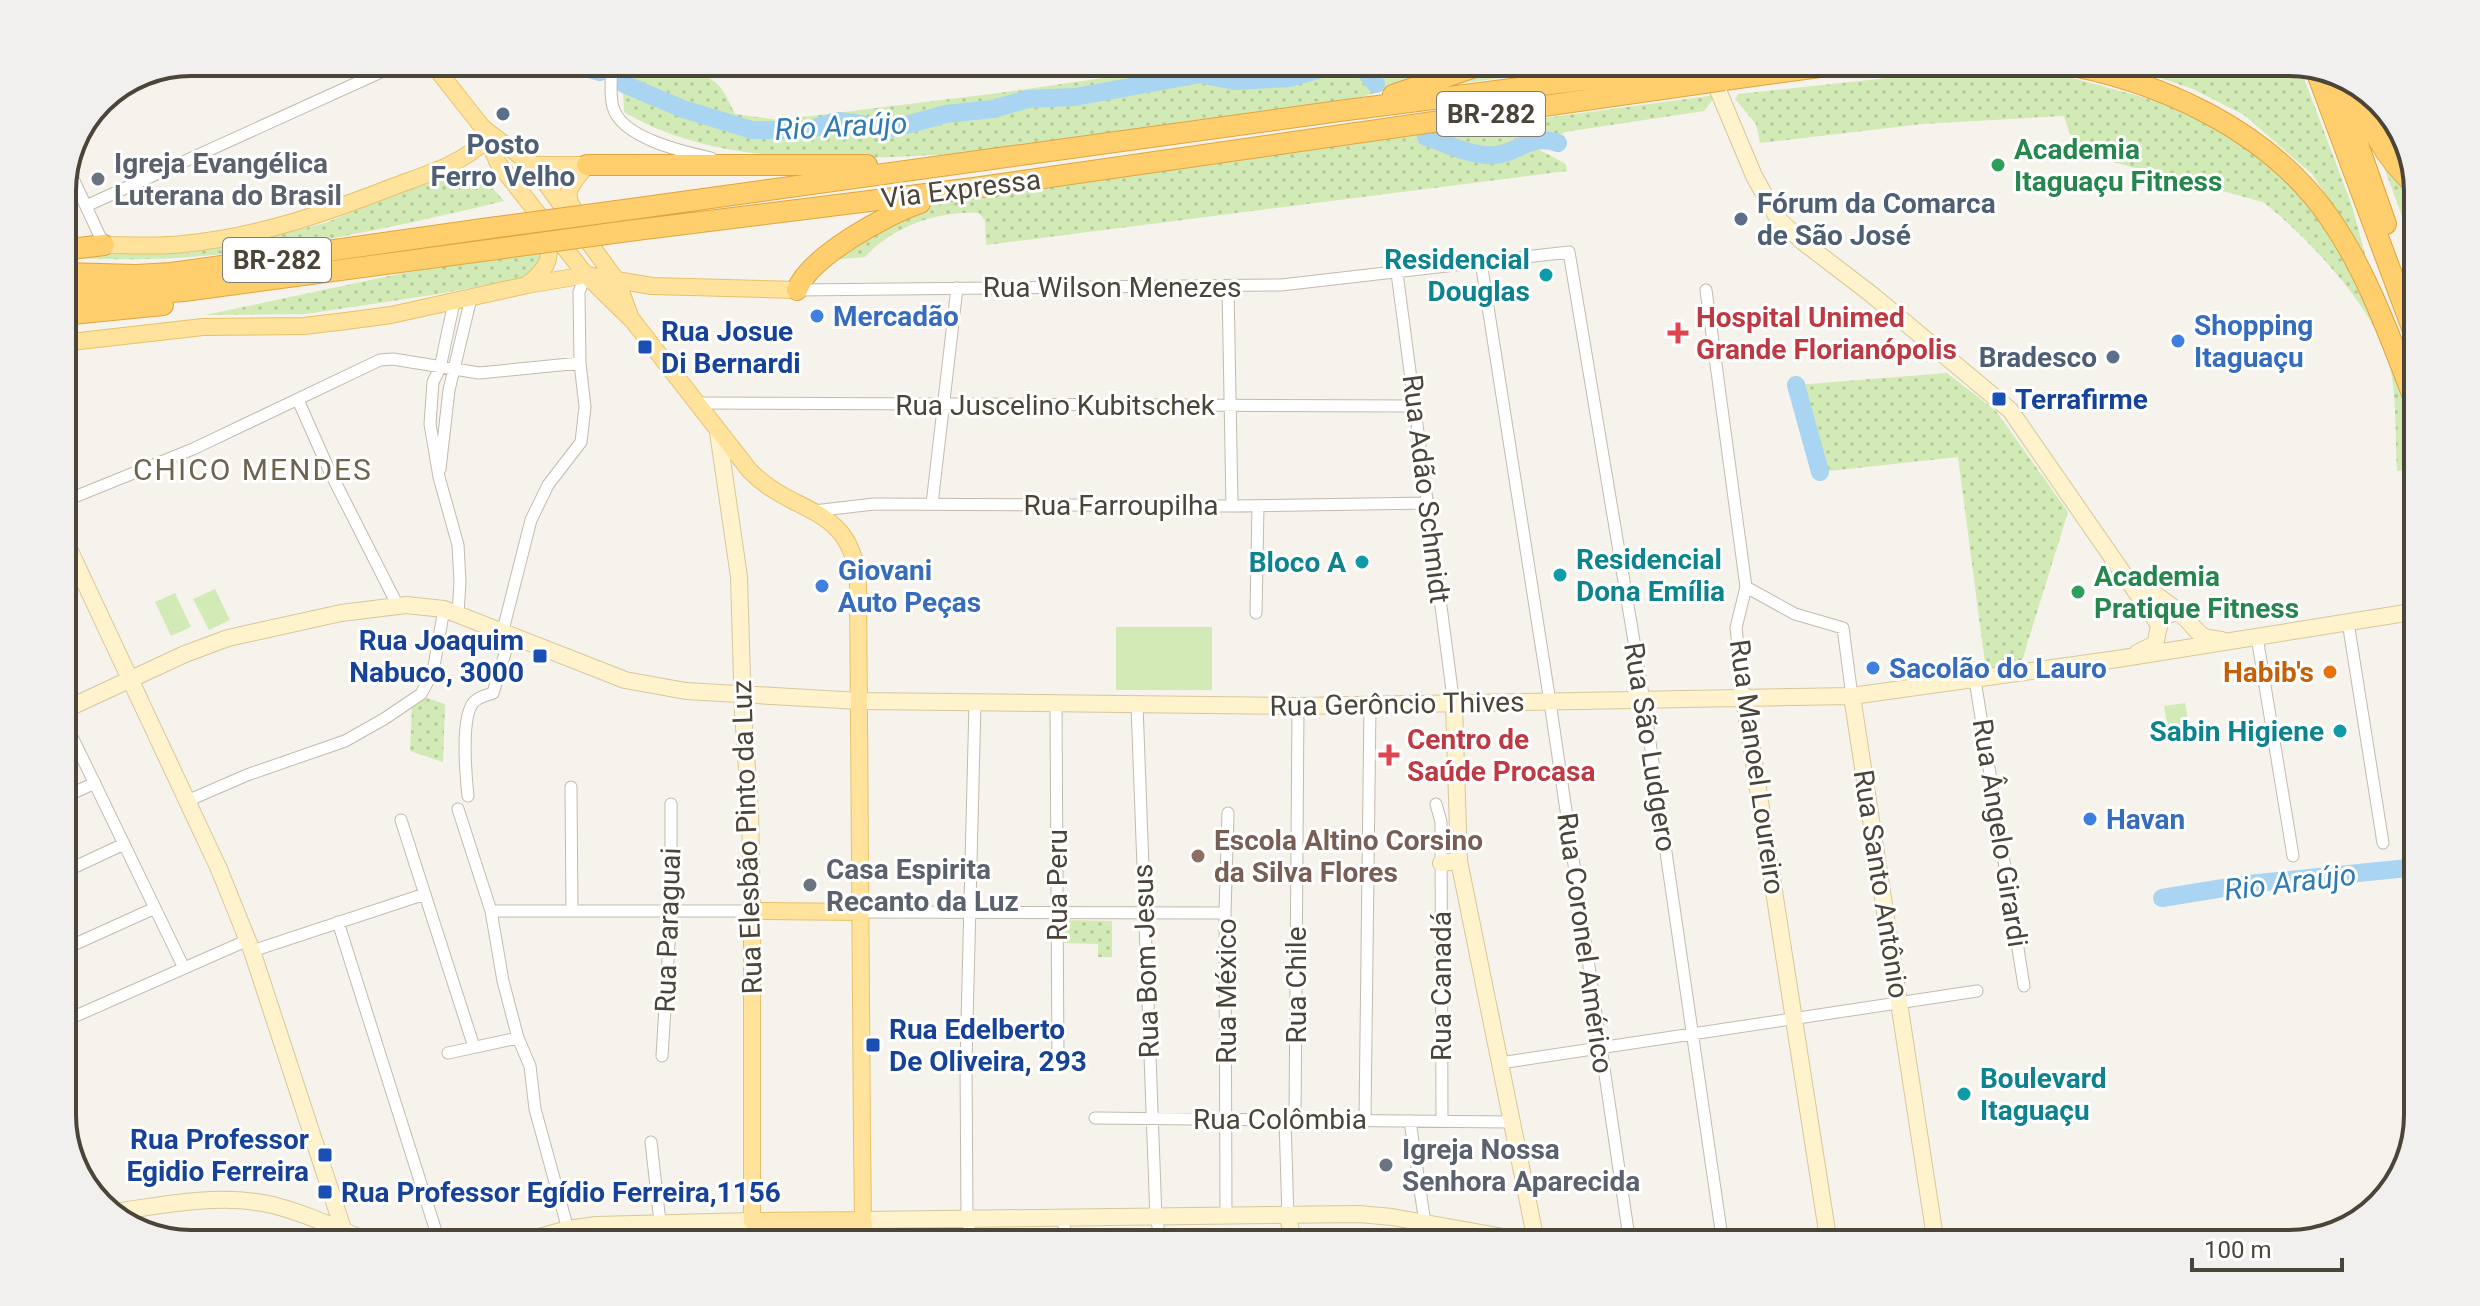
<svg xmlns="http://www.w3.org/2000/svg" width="2480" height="1306" font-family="Roboto,sans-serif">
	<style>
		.green { fill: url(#green-dots) }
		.pitch { fill: #d2eab5 }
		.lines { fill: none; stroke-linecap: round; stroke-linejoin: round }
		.river { stroke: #a9d4f2; stroke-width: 18 }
		.street-casing { stroke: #c2bbae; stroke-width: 13 }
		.secondary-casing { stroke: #d6c79b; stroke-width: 18 }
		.primary-casing { stroke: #e6c16a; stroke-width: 18 }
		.highway-casing { stroke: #e0a43c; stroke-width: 22 }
		.street { stroke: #fff; stroke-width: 11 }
		.secondary { stroke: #fff3cd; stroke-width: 16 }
		.primary { stroke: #ffe39c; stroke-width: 16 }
		.highway { stroke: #ffcf6e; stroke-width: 20 }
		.highway-bridge-casing { stroke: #e0a43c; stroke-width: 22; stroke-linecap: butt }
		.highway-bridge { stroke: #ffcf6e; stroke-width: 20 }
		.service-dot { fill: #5c6f8a; stroke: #fff; stroke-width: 3 }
		.leisure-dot { fill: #2e9e5b; stroke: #fff; stroke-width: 3 }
		.worship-dot { fill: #6b7280; stroke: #fff; stroke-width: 3 }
		.culture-dot { fill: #0f9aa8; stroke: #fff; stroke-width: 3 }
		.shop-dot { fill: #3f7fe0; stroke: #fff; stroke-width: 3 }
		.health-dot { fill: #e0444e; stroke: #fff; stroke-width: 3 }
		.transit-dot { fill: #1a4fb4; stroke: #fff; stroke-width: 3 }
		.food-dot { fill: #e8710a; stroke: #fff; stroke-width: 3 }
		.education-dot { fill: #8d6e63; stroke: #fff; stroke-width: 3 }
		.labels { text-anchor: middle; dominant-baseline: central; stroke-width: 6; stroke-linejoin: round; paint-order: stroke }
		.shield { fill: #fff; stroke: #817c74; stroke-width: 2 }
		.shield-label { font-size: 26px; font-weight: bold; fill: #4b4439 }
		.service-label { font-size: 28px; font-weight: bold; fill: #4e5e75; stroke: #fff }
		.leisure-label { font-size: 28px; font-weight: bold; fill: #27864d; stroke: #fff; text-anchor: start }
		.worship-label { font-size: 28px; font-weight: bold; fill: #5b616d; stroke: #fff; text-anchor: start }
		.street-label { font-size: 28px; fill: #4b4439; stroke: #fff }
		.culture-label { font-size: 28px; font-weight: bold; fill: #0d838f; stroke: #fff; text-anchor: end }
		.shop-label { font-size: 28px; font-weight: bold; fill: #366cbe; stroke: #fff; text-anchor: start }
		.health-label { font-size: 28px; font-weight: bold; fill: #be3a42; stroke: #fff; text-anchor: start }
		.transit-label { font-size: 28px; font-weight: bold; fill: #164399; stroke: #fff; text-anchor: start }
		.food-label { font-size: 28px; font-weight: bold; fill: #c56008; stroke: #fff; text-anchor: end }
		.education-label { font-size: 28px; font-weight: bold; fill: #785e54; stroke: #fff; text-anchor: start }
		.water-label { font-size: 30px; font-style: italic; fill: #2e7ab2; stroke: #fff }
		.neighbourhood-label { font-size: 30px; letter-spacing: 2px; fill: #6e6250; stroke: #fff }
		.rim { fill: none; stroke: #4b4439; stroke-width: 4 }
	</style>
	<defs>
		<pattern id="green-dots" width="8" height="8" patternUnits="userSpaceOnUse" patternTransform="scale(2)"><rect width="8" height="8" fill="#d2eab5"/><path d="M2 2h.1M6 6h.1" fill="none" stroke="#b6ca9c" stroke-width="1.8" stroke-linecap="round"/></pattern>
	</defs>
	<rect width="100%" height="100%" fill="#f6f3ec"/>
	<path class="green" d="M1215 62H1458L1394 88 1361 97 956 154C848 159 720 169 624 112L622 65C644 66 698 68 715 82 724 89 729 102 735 114L779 120 998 93Z
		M1510 62H1621L1456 84Z
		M2113 62H2289L2299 65 2352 206 2368 265 2313 175 2244 115 2193 89Z
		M1971 69H2039L2168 104 2233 139 2269 163 2334 233 2377 321 2418 426V468L2397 471C2395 439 2397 404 2391 372 2382 315 2308 237 2263 202L2076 152 2064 116 1922 124 1760 143 1756 124 1735 99 1738 94Z
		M1716 95 1704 111 1565 132 1538 149 1566 164 1567 171 986 245 985 221 979 213C939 210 891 227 865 257L830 260 917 208 948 198Z
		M2377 148 2418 198V260Z
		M472 172 481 175 504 201C405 225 304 247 203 256 156 261 109 259 62 258L116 253H187L243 244 325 223 428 181Z
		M542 249 537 268 528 277 432 295 306 314 205 315 394 275Z
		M1947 373 1996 411 2068 512 2020 667 1986 671 1958 457 1820 472 1796 385Z
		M423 697 445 704 443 762 410 751 412 705Z
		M1065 920 1112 921V957H1098V944L1064 943Z"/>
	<path class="pitch" d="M215 589 230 620 209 630 193 599Z
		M175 593 191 627 171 636 155 602Z
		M1116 627H1212V690H1116Z
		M2185 703 2191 737 2170 741 2164 706Z"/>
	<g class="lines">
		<path class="river" d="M534 62 577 66 600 72
			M1357 62 1376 84
			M624 84 683 109 752 130H807L838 121 862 124 873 128H895L946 114 993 109 1028 99 1075 97 1200 74 1234 81 1289 78 1346 62
			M1426 137C1448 144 1472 157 1496 155 1520 152 1531 133 1558 143
			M1796 385 1820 472
			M2162 898 2248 884 2418 867"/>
		<g class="street-casing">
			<path id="street" d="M612 62C612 76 609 93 613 107 621 138 684 152 711 158
				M69 170 104 245
				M86 206 403 62
				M1481 262 1550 702 1630 1244
				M1397 273 1454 705
				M1228 287 1232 506
				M797 290 1281 285 1569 252 1644 701 1723 1244
				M1706 290 1746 587 1736 628 1744 699
				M454 302 440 368 433 382 430 424 439 477 458 545 460 582 458 614
				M298 400 329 470 398 606
				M694 403 1416 406
				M440 469 449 390 471 298
				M62 502 193 449 380 360 393 359 479 373 580 363
				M932 504 957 288
				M814 511 874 504 1232 506 1429 503
				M1746 587 1795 614 1843 628 1852 696
				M1256 613 1258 506
				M2348 622 2383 843
				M502 634 531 520 548 485 581 442 585 407 580 363 579 292 586 275
				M2257 637 2293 856
				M1975 680 2024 986
				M1056 704 1058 1066
				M1137 705 1156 1218 1162 1244
				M62 716 184 968
				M571 787 572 911
				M468 796C466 777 460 713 475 701 479 697 487 695 493 693L510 637
				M62 798 95 783
				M187 801 247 775 345 741 384 719 421 694 433 672 444 609
				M1436 804 1441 822 1442 1121
				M458 809 491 911 503 981 518 1038 530 1066 535 1109 572 1244
				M401 820 474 1047
				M62 873 124 844
				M491 911H752
				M861 912 1225 913
				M338 922 440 1244
				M62 950 155 908
				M252 951 425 894
				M62 1022 248 940
				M448 1053 518 1038
				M662 1056 671 911V804
				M1500 1063 1977 991
				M1095 1118 1512 1122
				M1285 1120 1288 1217
				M1295 1120 1298 706
				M1365 1120 1370 706
				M1410 1121 1428 1244
				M651 1142 660 1222 665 1244
				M1226 1217 1225 913 1228 813
				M1062 1219 1069 1244
				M973 1244 967 1220 966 1063 975 703"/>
		</g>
		<g class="secondary-casing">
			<path id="secondary" d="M1710 71 1754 176 1778 219 1803 242 1871 294 2010 410 2159 625
				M718 432 739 577 743 713 750 811 752 911
				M62 534 219 869 252 951 344 1232
				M2133 578 2185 616
				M2137 653 2155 644C2158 636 2157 627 2162 620 2180 600 2191 629 2203 636 2208 639 2217 639 2222 640
				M1852 696 1936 1244
				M1744 699 1829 1244
				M1454 705 1459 861 1536 1241
				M62 711 185 654 228 638 341 613 406 605 444 609 625 680 686 691 860 701 1298 706 1852 696 2124 658 2418 611
				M1441 863 1459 861
				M113 1212C159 1206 210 1195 256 1202 290 1206 342 1230 374 1244
				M1288 1217 1294 1244
				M863 1220 1359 1214 1392 1217 1542 1244
				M514 1244 568 1229 596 1225 752 1221 758 1244"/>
		</g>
		<g class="primary-casing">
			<path id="primary" d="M431 62 483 128 533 166 617 281 630 316
				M483 128 498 163 586 275 633 321 750 471C794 516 851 504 858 581L862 1140 863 1220 868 1244
				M528 165H587
				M577 214C560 191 572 185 587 165
				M104 245C130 245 157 247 183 244 258 237 326 213 395 186 427 174 462 164 487 139
				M529 283C548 269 556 253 540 233
				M62 343 203 327 304 326 346 321 391 315 527 285 586 275 652 286 797 290
				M861 912 752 911V1221L863 1220"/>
		</g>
		<g class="highway-casing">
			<path id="highway" d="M2051 62C2157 79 2269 129 2331 220 2370 277 2393 346 2418 409
				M2315 68 2418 344
				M2333 73 2386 224
				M1724 80 1857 62
				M2354 82C2370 127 2381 155 2418 188
				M1393 95 1489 62
				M587 165H867
				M617 211 1339 111 1700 65
				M628 231 974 188 1704 83
				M62 250 104 245
				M62 273 136 275 172 273 490 228
				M797 290C809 257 887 214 920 203
				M62 293 143 294 184 291 504 248
				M62 315 163 305"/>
		</g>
		<use href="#street" class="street"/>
		<use href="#secondary" class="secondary"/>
		<use href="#primary" class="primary"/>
		<use href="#highway" class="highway"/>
		<g class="highway-bridge-casing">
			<path id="highway-bridge" d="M1700 65 1718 62
				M1704 83 1724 80
				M490 228 617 211
				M504 248 628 231"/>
		</g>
		<use href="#highway-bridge" class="highway-bridge"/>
	</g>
	<g class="service-dot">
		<circle cx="503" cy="114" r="8"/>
		<circle cx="1741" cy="219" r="8"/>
		<circle cx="2113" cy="357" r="8"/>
	</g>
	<g class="leisure-dot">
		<circle cx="1998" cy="165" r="8"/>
		<circle cx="2078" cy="592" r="8"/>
	</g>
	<g class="worship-dot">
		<circle cx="98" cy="179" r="8"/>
		<circle cx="810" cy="885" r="8"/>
		<circle cx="1386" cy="1165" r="8"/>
	</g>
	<g class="culture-dot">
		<circle cx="1546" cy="275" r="8"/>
		<circle cx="1362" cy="562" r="8"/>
		<circle cx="1560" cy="575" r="8"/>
		<circle cx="2340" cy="731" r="8"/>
		<circle cx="1964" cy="1094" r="8"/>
	</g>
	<g class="shop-dot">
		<circle cx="817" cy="316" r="8"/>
		<circle cx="2178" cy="341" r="8"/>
		<circle cx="822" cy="586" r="8"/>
		<circle cx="1873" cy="668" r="8"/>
		<circle cx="2090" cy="819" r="8"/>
	</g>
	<g class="health-dot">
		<path d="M1674 321h8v8h8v8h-8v8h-8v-8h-8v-8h8z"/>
		<path d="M1385 743h8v8h8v8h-8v8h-8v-8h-8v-8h8z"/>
	</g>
	<g class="transit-dot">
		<rect x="637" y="339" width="16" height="16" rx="4"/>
		<rect x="1991" y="391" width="16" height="16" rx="4"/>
		<rect x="532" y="648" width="16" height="16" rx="4"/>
		<rect x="865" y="1037" width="16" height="16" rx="4"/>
		<rect x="317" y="1147" width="16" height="16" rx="4"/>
		<rect x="317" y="1184" width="16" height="16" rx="4"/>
	</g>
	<circle class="food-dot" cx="2330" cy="672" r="8"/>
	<circle class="education-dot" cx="1198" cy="856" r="8"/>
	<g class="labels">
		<g class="shield">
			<rect x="1437" y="92" width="108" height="44" rx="6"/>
			<rect x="223" y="238" width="108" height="44" rx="6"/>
		</g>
		<g class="shield-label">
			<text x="1491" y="114">BR-282</text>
			<text x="277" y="260">BR-282</text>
		</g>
		<g class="service-label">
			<text x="503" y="144">Posto<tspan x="503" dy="32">Ferro Velho</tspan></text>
			<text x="1757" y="203" text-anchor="start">Fórum da Comarca<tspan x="1757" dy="32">de São José</tspan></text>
			<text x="2097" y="357" text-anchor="end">Bradesco</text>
		</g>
		<g class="leisure-label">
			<text x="2014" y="149">Academia<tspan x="2014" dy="32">Itaguaçu Fitness</tspan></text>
			<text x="2094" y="576">Academia<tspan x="2094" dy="32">Pratique Fitness</tspan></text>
		</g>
		<g class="worship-label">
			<text x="114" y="163">Igreja Evangélica<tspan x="114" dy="32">Luterana do Brasil</tspan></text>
			<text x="826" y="869">Casa Espirita<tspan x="826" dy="32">Recanto da Luz</tspan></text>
			<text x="1402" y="1149">Igreja Nossa<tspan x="1402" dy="32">Senhora Aparecida</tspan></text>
		</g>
		<g class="street-label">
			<text transform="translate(961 189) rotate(-7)">Via Expressa</text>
			<text x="1112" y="287">Rua Wilson Menezes</text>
			<text x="1055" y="405">Rua Juscelino Kubitschek</text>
			<text transform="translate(1426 489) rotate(83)">Rua Adão Schmidt</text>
			<text x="1121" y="505">Rua Farroupilha</text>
			<text transform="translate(1397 704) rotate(-1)">Rua Gerôncio Thives</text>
			<text transform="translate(1650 747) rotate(81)">Rua São Ludgero</text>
			<text transform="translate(1757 767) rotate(82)">Rua Manoel Loureiro</text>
			<text transform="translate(2000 833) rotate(81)">Rua Ângelo Girardi</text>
			<text transform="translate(747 837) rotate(-92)">Rua Elesbão Pinto da Luz</text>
			<text transform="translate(1881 884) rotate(81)">Rua Santo Antônio</text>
			<text transform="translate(1057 885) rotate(-90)">Rua Peru</text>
			<text transform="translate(668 930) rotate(-88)">Rua Paraguai</text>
			<text transform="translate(1585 943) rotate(82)">Rua Coronel Américo</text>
			<text transform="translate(1146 961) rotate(-92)">Rua Bom Jesus</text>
			<text transform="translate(1296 985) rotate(-90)">Rua Chile</text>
			<text transform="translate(1441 986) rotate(-90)">Rua Canadá</text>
			<text transform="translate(1226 991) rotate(-90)">Rua México</text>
			<text x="1280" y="1119">Rua Colômbia</text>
		</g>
		<g class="culture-label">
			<text x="1530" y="259">Residencial<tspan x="1530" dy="32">Douglas</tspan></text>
			<text x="1576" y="559" text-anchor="start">Residencial<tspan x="1576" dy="32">Dona Emília</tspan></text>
			<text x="1346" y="562">Bloco A</text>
			<text x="2324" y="731">Sabin Higiene</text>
			<text x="1980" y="1078" text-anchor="start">Boulevard<tspan x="1980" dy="32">Itaguaçu</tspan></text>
		</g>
		<g class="shop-label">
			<text x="833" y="316">Mercadão</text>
			<text x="2194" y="325">Shopping<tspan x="2194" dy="32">Itaguaçu</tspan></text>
			<text x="838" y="570">Giovani<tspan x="838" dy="32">Auto Peças</tspan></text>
			<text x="1889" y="668">Sacolão do Lauro</text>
			<text x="2106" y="819">Havan</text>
		</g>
		<g class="health-label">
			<text x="1696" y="317">Hospital Unimed<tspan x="1696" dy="32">Grande Florianópolis</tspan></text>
			<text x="1407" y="739">Centro de<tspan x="1407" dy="32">Saúde Procasa</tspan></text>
		</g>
		<g class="transit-label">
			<text x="661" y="331">Rua Josue<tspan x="661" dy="32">Di Bernardi</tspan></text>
			<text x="2015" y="399">Terrafirme</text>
			<text x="524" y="640" text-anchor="end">Rua Joaquim<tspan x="524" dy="32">Nabuco, 3000</tspan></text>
			<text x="889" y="1029">Rua Edelberto<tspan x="889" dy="32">De Oliveira, 293</tspan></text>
			<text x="309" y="1139" text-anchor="end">Rua Professor<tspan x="309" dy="32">Egidio Ferreira</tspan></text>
			<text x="341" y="1192">Rua Professor Egídio Ferreira,1156</text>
		</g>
		<g class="food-label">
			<text x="2314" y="672">Habib's</text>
		</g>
		<g class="education-label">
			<text x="1214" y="840">Escola Altino Corsino<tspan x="1214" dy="32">da Silva Flores</tspan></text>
		</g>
		<g class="water-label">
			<text transform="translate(841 126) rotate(-3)">Rio Araújo</text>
			<text transform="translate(2290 882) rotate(-7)">Rio Araújo</text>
		</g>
		<g class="neighbourhood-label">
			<text x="253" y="469">CHICO MENDES</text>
		</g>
	</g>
	<path d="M0 0H2480V1306H0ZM191 76H2289A115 115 0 0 1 2404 191V1115A115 115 0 0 1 2289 1230H191A115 115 0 0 1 76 1115V191A115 115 0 0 1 191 76Z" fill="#f1f0ef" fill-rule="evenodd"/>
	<path class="rim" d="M191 76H2289A115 115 0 0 1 2404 191V1115A115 115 0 0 1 2289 1230H191A115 115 0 0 1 76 1115V191A115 115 0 0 1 191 76Z"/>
	<path d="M2192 1258v12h150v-12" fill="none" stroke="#4b4439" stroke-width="4"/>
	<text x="2204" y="1258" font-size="24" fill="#4b4439" stroke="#ffffff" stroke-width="6" paint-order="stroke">100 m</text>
</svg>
